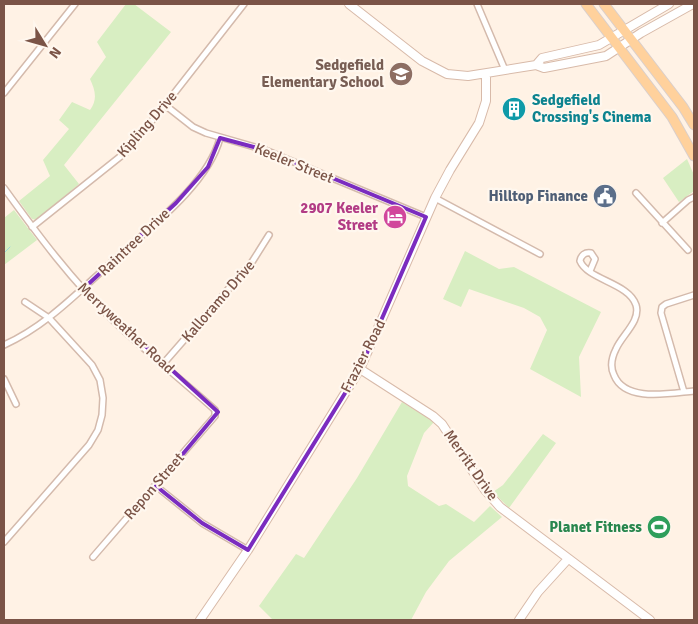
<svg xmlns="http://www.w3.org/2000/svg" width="698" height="624" font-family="Signika,sans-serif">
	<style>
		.green { fill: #d8eec2 }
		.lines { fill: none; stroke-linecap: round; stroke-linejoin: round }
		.stream { stroke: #9cdade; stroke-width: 1 }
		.street-casing { stroke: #d4baac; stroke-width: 8 }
		.secondary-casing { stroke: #d8baa9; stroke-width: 10 }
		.primary-casing { stroke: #dacfcb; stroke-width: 11 }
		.street { stroke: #fff; stroke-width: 5 }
		.secondary { stroke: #fff; stroke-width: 8 }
		.primary { stroke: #ffd19c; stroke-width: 9 }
		.marked { fill: none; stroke: #7b2cbf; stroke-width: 4; stroke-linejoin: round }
		.labels { text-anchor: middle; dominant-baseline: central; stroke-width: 4.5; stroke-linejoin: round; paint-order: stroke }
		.education-label { font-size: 15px; font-weight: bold; fill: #785e54; stroke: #fff7ee; text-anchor: end }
		.culture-label { font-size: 15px; font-weight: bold; fill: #0d838f; stroke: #fff7ee; text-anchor: start }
		.street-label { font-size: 15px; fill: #7b5447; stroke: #fff7ee }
		.service-label { font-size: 15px; font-weight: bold; fill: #4e5e75; stroke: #fff7ee; text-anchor: end }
		.hotel-label { font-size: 15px; font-weight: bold; fill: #b23c85; stroke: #fff7ee; text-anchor: end }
		.leisure-label { font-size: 15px; font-weight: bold; fill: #27864d; stroke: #fff7ee; text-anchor: end }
	</style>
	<rect width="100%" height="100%" fill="#fff2e5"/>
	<path class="green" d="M126 4H134L171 32 64 165 79 184 37 220 32 219 19 201 50 176 43 160 69 129 59 120 72 102 90 110C98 99 95 90 90 79L106 57 97 42Z
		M687 159 694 175V191L679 202 663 178Z
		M14 210 37 240 4 265V218Z
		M465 251 499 269 514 267 601 312 579 357 581 397 530 369 547 330 540 317 524 308 469 289 461 307 443 299Z
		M402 402 434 422 424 433 407 476 408 486 439 506 446 504 474 522 490 506 502 517 449 561 426 592 411 620H273L259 606 296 554 304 558 357 478Z
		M543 434 556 443 509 508 493 492 503 485Z"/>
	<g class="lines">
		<path class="stream" d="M4 253 10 247"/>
		<g class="street-casing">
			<path id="street" d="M477 4 505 70
				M4 93 75 4
				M165 105 193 127 206 133 265 150 426 217
				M4 188C38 235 72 281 114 321 146 352 182 380 215 410V416L93 557
				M636 193 688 250
				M435 198 540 254
				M662 223 688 200 694 197
				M32 227 126 152 165 105 244 4
				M590 271 595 259 591 253C585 252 581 255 580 261 588 280 629 283 636 305 641 321 622 335 616 349 612 357 610 367 614 375 625 403 671 393 694 391
				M4 345C46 326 77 293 112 262 147 230 208 185 220 138
				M163 364 252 262 269 235
				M4 379 16 404
				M684 392 661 313 662 307 666 304 694 295
				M156 486 202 523 248 550
				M4 542 89 445 98 430 102 415 103 398 100 380 92 365 49 318 25 302"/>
		</g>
		<g class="secondary-casing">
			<path id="secondary" d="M349 4 422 61 447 74 468 76 536 65 544 68 606 56 641 33 693 4
				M536 65 542 58 599 45 669 4
				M360 369 433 416 442 424 485 490 500 507 650 620
				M200 620 248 550 360 369 435 198 450 170 479 123 486 101V74
				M519 620 538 592 568 559"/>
		</g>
		<g class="primary-casing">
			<path id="primary" d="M586 4 672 117 694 156
				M604 4 683 107 694 125"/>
		</g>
		<use href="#street" class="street"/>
		<use href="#secondary" class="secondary"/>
		<use href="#primary" class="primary"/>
	</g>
	<path class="marked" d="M220 138 265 150 426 217 360 369 248 550 202 523 156 486 218 412 83 289 176 203 208 167Z"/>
	<defs>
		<g id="school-disc" transform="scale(1.25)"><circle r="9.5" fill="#8d6e63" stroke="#fff7ee"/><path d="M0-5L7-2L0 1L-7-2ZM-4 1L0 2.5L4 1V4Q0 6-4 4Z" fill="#fff"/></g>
		<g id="building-disc" transform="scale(1.25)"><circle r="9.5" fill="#0f9aa8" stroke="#fff7ee"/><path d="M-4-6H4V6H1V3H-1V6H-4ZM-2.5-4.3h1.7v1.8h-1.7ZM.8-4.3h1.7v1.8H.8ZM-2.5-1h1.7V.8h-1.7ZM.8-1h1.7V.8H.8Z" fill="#fff"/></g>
		<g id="civic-disc" transform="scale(1.25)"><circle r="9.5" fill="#5c6f8a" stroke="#fff7ee"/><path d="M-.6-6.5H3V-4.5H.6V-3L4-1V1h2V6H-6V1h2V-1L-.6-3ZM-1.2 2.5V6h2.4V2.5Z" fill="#fff"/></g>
		<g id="hotel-disc" transform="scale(1.25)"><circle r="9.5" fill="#d1479c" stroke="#fff7ee"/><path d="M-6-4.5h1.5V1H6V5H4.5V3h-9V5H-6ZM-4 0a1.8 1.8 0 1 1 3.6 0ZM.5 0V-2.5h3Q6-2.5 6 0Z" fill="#fff"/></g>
		<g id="stadium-disc" transform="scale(1.25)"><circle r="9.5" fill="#2e9e5b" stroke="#fff7ee"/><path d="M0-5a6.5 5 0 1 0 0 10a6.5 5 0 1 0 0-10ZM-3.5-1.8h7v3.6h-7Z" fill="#fff"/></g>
	</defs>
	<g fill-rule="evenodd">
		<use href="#school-disc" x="401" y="74"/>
		<use href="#building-disc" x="514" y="109"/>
		<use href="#civic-disc" x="605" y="196"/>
		<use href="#hotel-disc" x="395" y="217"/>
		<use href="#stadium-disc" x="659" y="527"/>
	</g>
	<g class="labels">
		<g class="education-label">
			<text x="384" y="65">Sedgefield<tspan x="384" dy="17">Elementary School</tspan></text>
		</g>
		<g class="culture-label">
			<text x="532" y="100">Sedgefield<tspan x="532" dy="17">Crossing's Cinema</tspan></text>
		</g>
		<g class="street-label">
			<text transform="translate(147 124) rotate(-49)">Kipling Drive</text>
			<text transform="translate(294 163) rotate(22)">Keeler Street</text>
			<text transform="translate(134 242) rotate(-43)">Raintree Drive</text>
			<text transform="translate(218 301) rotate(-49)">Kalloramo Drive</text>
			<text transform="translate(126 328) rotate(43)">Merryweather Road</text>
			<text transform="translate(363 356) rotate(-63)">Frazier Road</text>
			<text transform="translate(471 465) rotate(55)">Merritt Drive</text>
			<text transform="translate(154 486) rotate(-49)">Repon Street</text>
		</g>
		<g class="service-label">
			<text x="588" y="196">Hilltop Finance</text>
		</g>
		<g class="hotel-label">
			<text x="378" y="208">2907 Keeler<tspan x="378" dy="17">Street</tspan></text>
		</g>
		<g class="leisure-label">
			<text x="642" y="527">Planet Fitness</text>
		</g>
	</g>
	<rect width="698" height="624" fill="none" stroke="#7b5447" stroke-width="10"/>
	<g transform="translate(45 45) rotate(127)" stroke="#fff7ee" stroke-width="4" paint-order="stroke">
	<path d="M0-4L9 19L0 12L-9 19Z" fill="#7b5447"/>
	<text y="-8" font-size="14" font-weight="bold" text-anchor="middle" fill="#7b5447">N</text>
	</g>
</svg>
